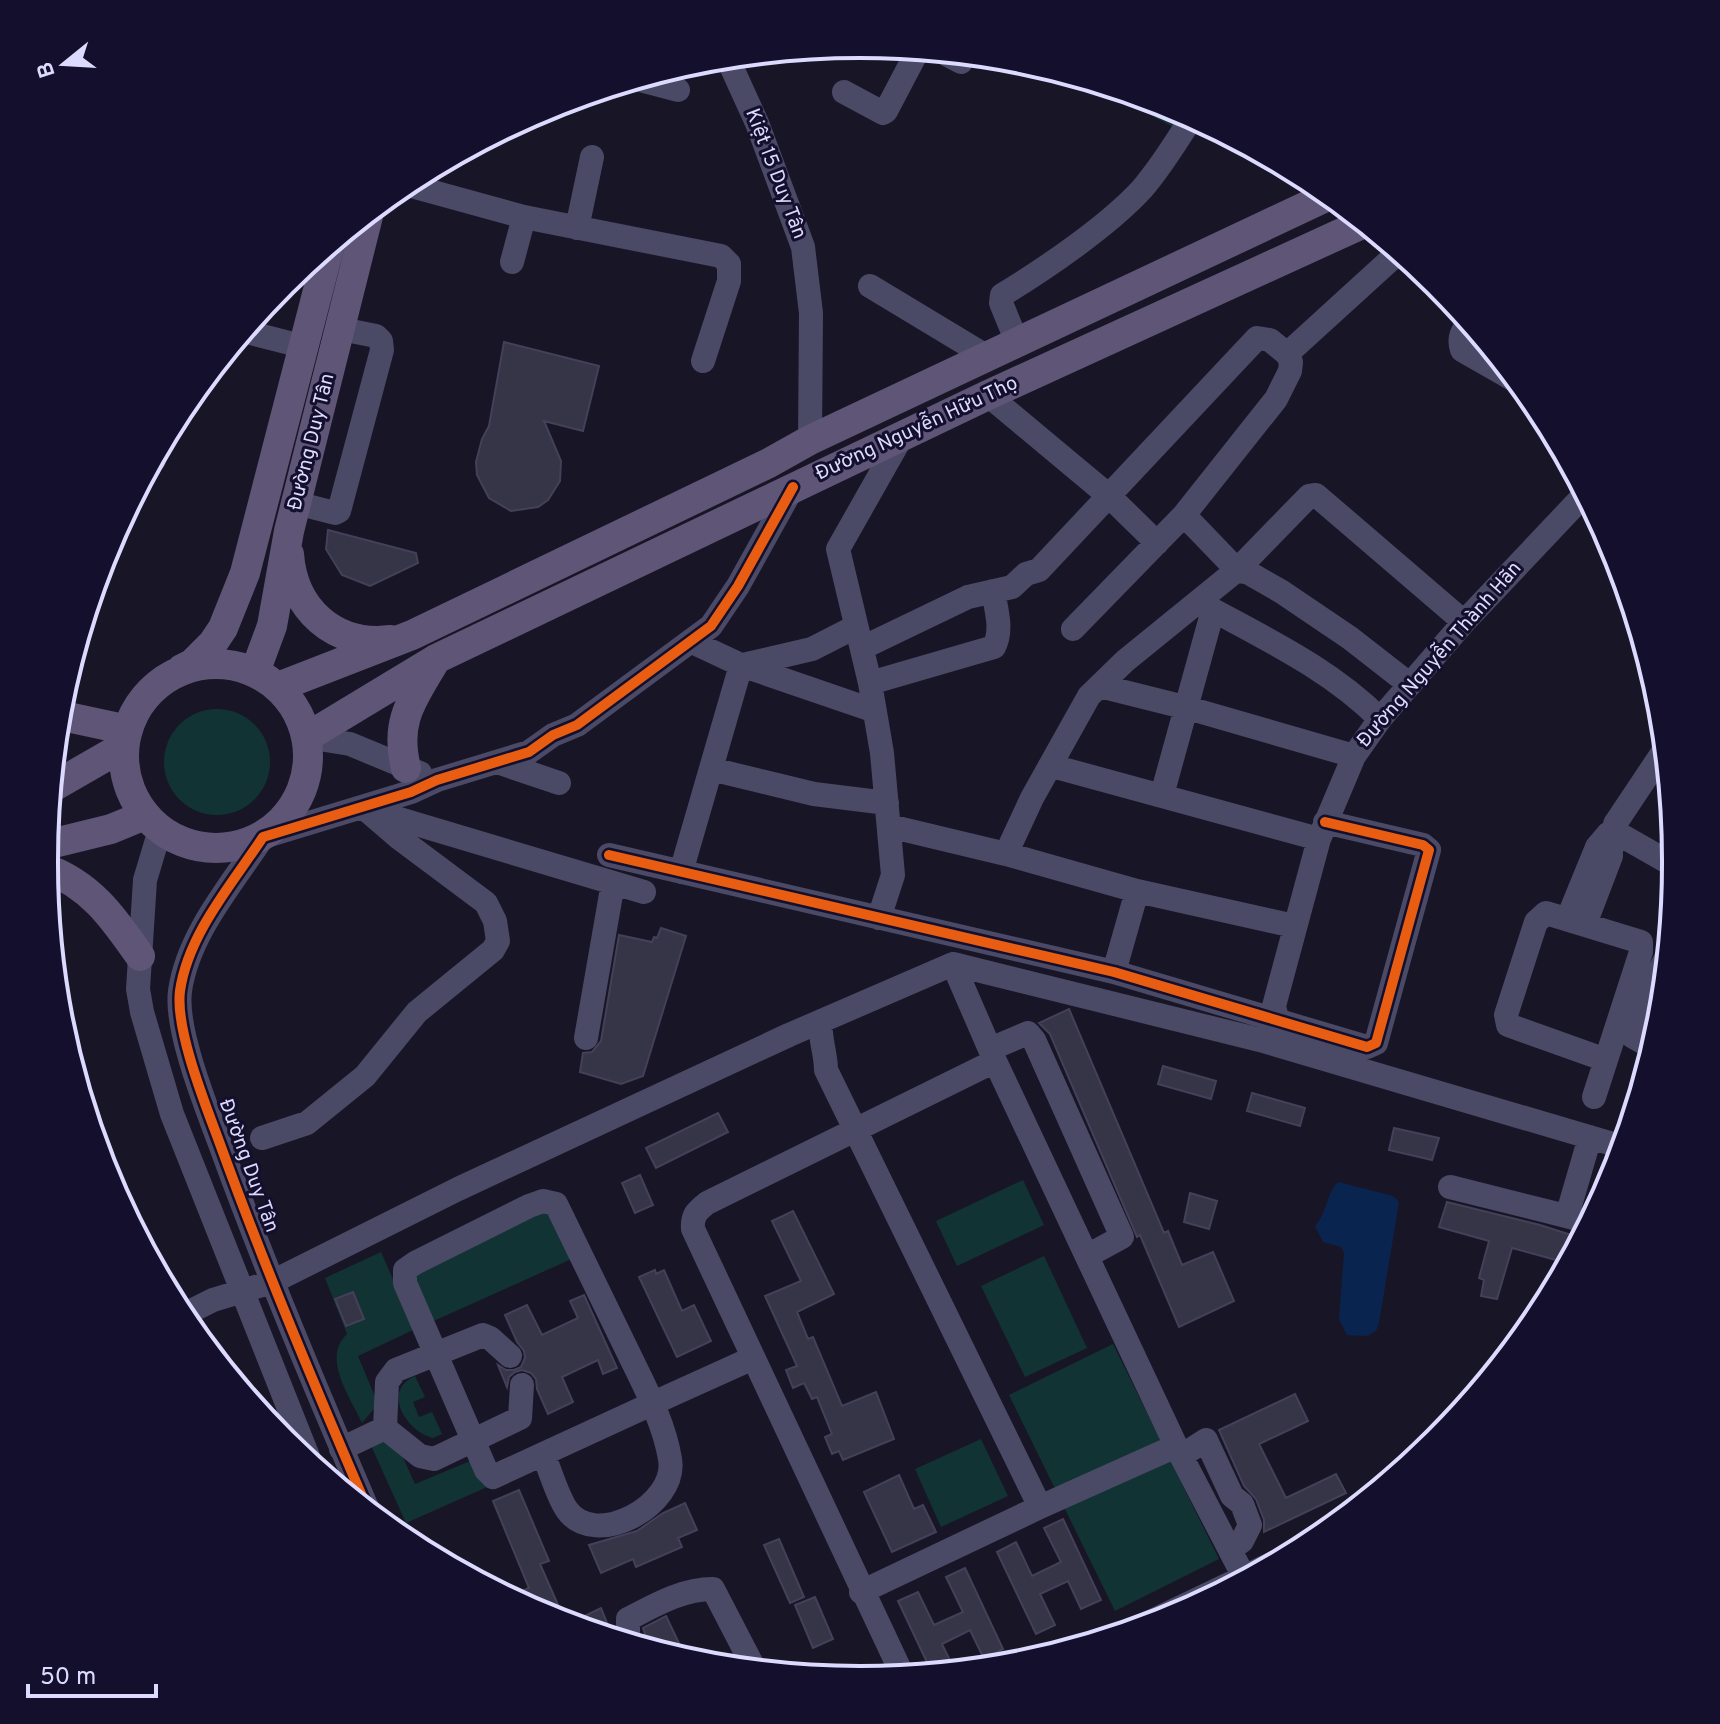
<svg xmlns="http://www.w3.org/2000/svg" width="1720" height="1724" font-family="Overpass,sans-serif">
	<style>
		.green { fill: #123333 }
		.water { fill: #09254f }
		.building { fill: #363447; stroke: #444059; stroke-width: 2 }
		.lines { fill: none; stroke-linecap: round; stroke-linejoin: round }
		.minor { stroke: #4a4a67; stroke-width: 24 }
		.major { stroke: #5f5577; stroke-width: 30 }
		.cycleway-casing { stroke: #130f2d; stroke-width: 15 }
		.cycleway { stroke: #e95d12; stroke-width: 10 }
		.labels { text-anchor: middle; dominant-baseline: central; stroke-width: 6; stroke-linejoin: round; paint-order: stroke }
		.street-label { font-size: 20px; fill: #dddaff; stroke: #130f2d }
		.rim { fill: none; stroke: #dddaff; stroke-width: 4 }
	</style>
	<rect width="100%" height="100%" fill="#181626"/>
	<path class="green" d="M1080 78 1172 106 1185 113 1177 129Z
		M164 762a53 53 0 1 1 106 0a53 53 0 1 1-106 0Z
		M1023 1180 1044 1225 957 1266 936 1221Z
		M551 1209 576 1257 429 1323 413 1276 417 1269Z
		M381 1252 415 1329 358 1356 378 1404 362 1423C351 1398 321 1358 347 1334L325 1278Z
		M1044 1256 1087 1348 1025 1377 981 1286Z
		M1113 1344 1219 1559 1115 1611 1009 1395Z
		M415 1376 425 1397 413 1402 419 1417 432 1412 442 1434 433 1438C406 1431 381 1391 415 1376Z
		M981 1439 1008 1496 941 1527 915 1469Z
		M369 1441 396 1442 415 1484 475 1459 487 1487 406 1523Z"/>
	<path class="water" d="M1338 1182 1393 1196 1399 1202 1379 1323 1376 1331 1367 1336 1347 1335 1339 1319 1344 1253 1341 1247 1323 1242 1315 1226C1327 1213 1326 1195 1338 1182Z"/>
	<path class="building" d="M504 342 599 366 583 431 544 421 561 461 560 481 548 500 538 507 511 511 489 498 477 475 476 462 482 439 489 426Z
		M328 530 416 553 418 563 370 586 342 575 326 549Z
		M661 928 686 936 643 1076 621 1084 580 1072 583 1053 592 1052 601 1041 619 935 652 942 654 937 657 938Z
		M1069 1009 1164 1233 1168 1231 1182 1265 1213 1252 1234 1301 1179 1327 1140 1235 1137 1237 1050 1034 1039 1023Z
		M1163 1066 1216 1081 1211 1099 1158 1084Z
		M1252 1093 1305 1108 1300 1126 1247 1111Z
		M718 1113 728 1132 656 1168 646 1148Z
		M1394 1128 1439 1138 1432 1160 1389 1150Z
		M640 1175 653 1205 635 1213 622 1183Z
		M1190 1193 1217 1201 1209 1229 1184 1222Z
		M1447 1202 1540 1225 1581 1238 1567 1263 1512 1248 1497 1299 1481 1296 1484 1280 1479 1278 1489 1241 1439 1227Z
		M793 1211 834 1294 797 1312 808 1339 813 1337 842 1406 876 1392 894 1439 843 1460 839 1451 832 1454 825 1437 832 1434 817 1397 812 1399 804 1383 793 1388 786 1370 797 1366 765 1296 801 1281 772 1221Z
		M655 1270 656 1274 664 1270 682 1311 694 1305 711 1341 677 1357 639 1277Z
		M353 1292 364 1319 346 1326 335 1299Z
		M584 1295 617 1368 603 1374 598 1360 562 1377 573 1402 548 1414 537 1389 536 1379 531 1373 522 1370 515 1372 509 1377 507 1387 498 1365 506 1370H514L521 1367 525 1358 524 1351 517 1342 505 1315 527 1305 542 1335 578 1318 570 1301Z
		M1295 1394 1308 1421 1259 1444 1286 1498 1336 1474 1346 1493 1264 1532V1520L1256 1499 1244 1486 1219 1430Z
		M899 1475 914 1509 923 1505 936 1532 892 1552 864 1492Z
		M519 1490 549 1561 540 1564 566 1623 548 1618 509 1597 529 1588 493 1501Z
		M685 1503 697 1530 678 1538 682 1547 636 1567 633 1559 601 1573 589 1545 637 1531 663 1513Z
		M1063 1519 1101 1600 1081 1609 1068 1581 1040 1594 1055 1625 1036 1634 997 1552 1016 1542 1032 1576 1061 1562 1044 1528Z
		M779 1539 804 1597 790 1603 764 1545Z
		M965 1568 1003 1649 984 1659 970 1630 942 1644 955 1671 932 1673 898 1601 918 1592 934 1625 963 1612 946 1577Z
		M815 1597 833 1639 813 1648 795 1605Z
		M601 1608 613 1638 568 1624Z
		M666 1616 687 1660 650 1649 643 1628Z"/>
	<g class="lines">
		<path class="minor" d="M942 52 961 62 965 54
			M727 57 757 123 803 247 811 313 810 440
			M636 79 678 90
			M844 92 883 113 886 111 918 50
			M404 184 524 217 721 256 729 264V281L703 361
			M577 228 592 157
			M512 262 524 217
			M870 286 986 356
			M1469 322C1462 332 1458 338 1462 350L1518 382
			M243 331 305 347
			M1017 342 1001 303 1002 295C1045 269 1108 226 1142 189 1161 167 1177 141 1192 117
			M1287 354 1399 252
			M988 395 1109 496 1157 543
			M153 459 154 460
			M296 503 335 513 339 511 382 350 381 341 376 336 341 329
			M1184 515 1237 570 1249 573 1282 592 1350 638 1409 684
			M1073 629 1184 515 1276 399 1290 371 1291 362 1287 354
			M692 642 741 665 872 710
			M862 648 968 597 1012 587 1026 574 1039 570 1257 338 1270 340 1287 354
			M743 665 812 649 855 627
			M870 683 994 647C1003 630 996 609 993 591
			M1100 686 1188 708 1354 756
			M307 737 350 744 420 773
			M497 762 559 783
			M1052 766 1319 839
			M711 769 814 794 887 803
			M1162 795 1213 610C1272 642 1332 671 1380 719
			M376 812 644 892
			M1615 824 1665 749
			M889 826 1006 854 1137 891 1294 926
			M160 830 145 880 138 989 142 1012 172 1114 311 1464
			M1617 833 1675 866
			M1006 854 1032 798 1089 696 1125 661 1237 570 1309 496 1316 495 1464 622
			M609 855 1114 972 1367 1047 1376 1043 1429 850 1423 845 1325 822
			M681 872 741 665
			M879 918 893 875 882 753 870 683 838 549 902 436
			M1568 918 1597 847 1608 834
			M1585 924 1611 856V847
			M953 964 995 1061 1176 1446 1245 1579
			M1114 972 1137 891
			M1277 1019 1274 1006 1319 839 1354 756 1380 719 1464 622 1585 494
			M821 1021C819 1038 826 1053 826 1070L1040 1507
			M586 1038 613 883
			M1653 1048 1632 1036 1631 1029 1667 956
			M990 1049 1028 1033 1034 1040 1122 1237 1087 1256
			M1594 1097 1641 952V942L1546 913 1536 922 1506 1015 1508 1025 1606 1060
			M262 1138 307 1123 365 1076 417 1012 493 950 498 941 495 921 486 903 399 838 363 807
			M1450 1187 1590 1222
			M1567 1216 1590 1137
			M181 1316 213 1300 272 1282 458 1189 789 1035 953 964 1260 1040 1623 1147
			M385 1428 387 1382 396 1370 483 1335 490 1338 510 1356
			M341 1449 385 1428 420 1456 434 1459 520 1418 522 1385
			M543 1454C550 1469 557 1496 567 1510 595 1550 678 1505 670 1459 664 1422 644 1385 628 1352 604 1302 580 1253 556 1204L543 1201 529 1206 415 1263 405 1270V1283L486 1470 493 1477C579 1437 666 1397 753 1358
			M1181 1456 1206 1440 1232 1496 1242 1504 1250 1525 1242 1541 1230 1550
			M368 1510C316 1389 265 1268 220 1144 206 1106 175 1030 180 991 188 934 232 884 263 837L411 792 437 780 529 752 553 735 577 725 711 626 738 586 793 487
			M861 1592 1040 1507 1176 1446
			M1133 1630 1296 1552
			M628 1642V1619C655 1605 682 1589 713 1589L755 1670
			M903 1676 693 1229C692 1215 697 1211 707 1203L995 1061"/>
		<path class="major" d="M289 554C293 609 334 647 391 640
			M124 756a92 92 0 1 1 184 0a92 92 0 1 1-184 0Z
			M182 669 192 664 213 643 223 628 245 573 330 244
			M255 672 272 626 289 531 369 212
			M278 687 412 635 769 463 810 440 1330 195
			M58 715 128 730
			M307 737 436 659 988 395 1364 223
			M406 768C394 720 413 699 436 659
			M51 788 124 746
			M46 845 111 829 145 815
			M44 868C90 884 113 917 140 956"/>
		<g class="cycleway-casing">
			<path id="cycleway" d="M609 855 1114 972 1367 1047 1376 1043 1429 850 1423 845 1325 822
				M368 1510C316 1389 265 1268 220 1144 206 1106 175 1030 180 991 188 934 232 884 263 837L411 792 437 780 529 752 553 735 577 725 711 626 738 586 793 487"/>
		</g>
		<use href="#cycleway" class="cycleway"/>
	</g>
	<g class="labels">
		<g class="street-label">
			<text transform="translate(775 174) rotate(69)">Kiệt 15 Duy Tân</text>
			<text transform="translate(917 429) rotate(-25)">Đường Nguyễn Hữu Thọ</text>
			<text transform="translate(312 442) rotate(-76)">Đường Duy Tân</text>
			<text transform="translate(1440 655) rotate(-49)">Đường Nguyễn Thành Hãn</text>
			<text transform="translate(248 1166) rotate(70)">Đường Duy Tân</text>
		</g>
	</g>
	<path d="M0 0H1720V1724H0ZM860 58H860A802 802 0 0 1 1662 860V864A802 802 0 0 1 860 1666H860A802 802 0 0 1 58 864V860A802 802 0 0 1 860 58Z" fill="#130f2d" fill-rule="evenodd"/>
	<path class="rim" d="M860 58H860A802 802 0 0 1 1662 860V864A802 802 0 0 1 860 1666H860A802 802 0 0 1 58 864V860A802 802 0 0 1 860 58Z"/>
	<g transform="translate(64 64) rotate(252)" stroke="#130f2d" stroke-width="6" paint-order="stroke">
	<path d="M0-6L14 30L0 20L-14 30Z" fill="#dddaff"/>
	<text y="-12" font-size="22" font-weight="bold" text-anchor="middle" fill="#dddaff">B</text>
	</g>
	<path d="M28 1684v12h128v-12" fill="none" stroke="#dddaff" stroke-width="4"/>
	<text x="40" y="1684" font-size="24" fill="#dddaff" stroke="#130f2d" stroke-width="6" paint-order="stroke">50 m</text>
</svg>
